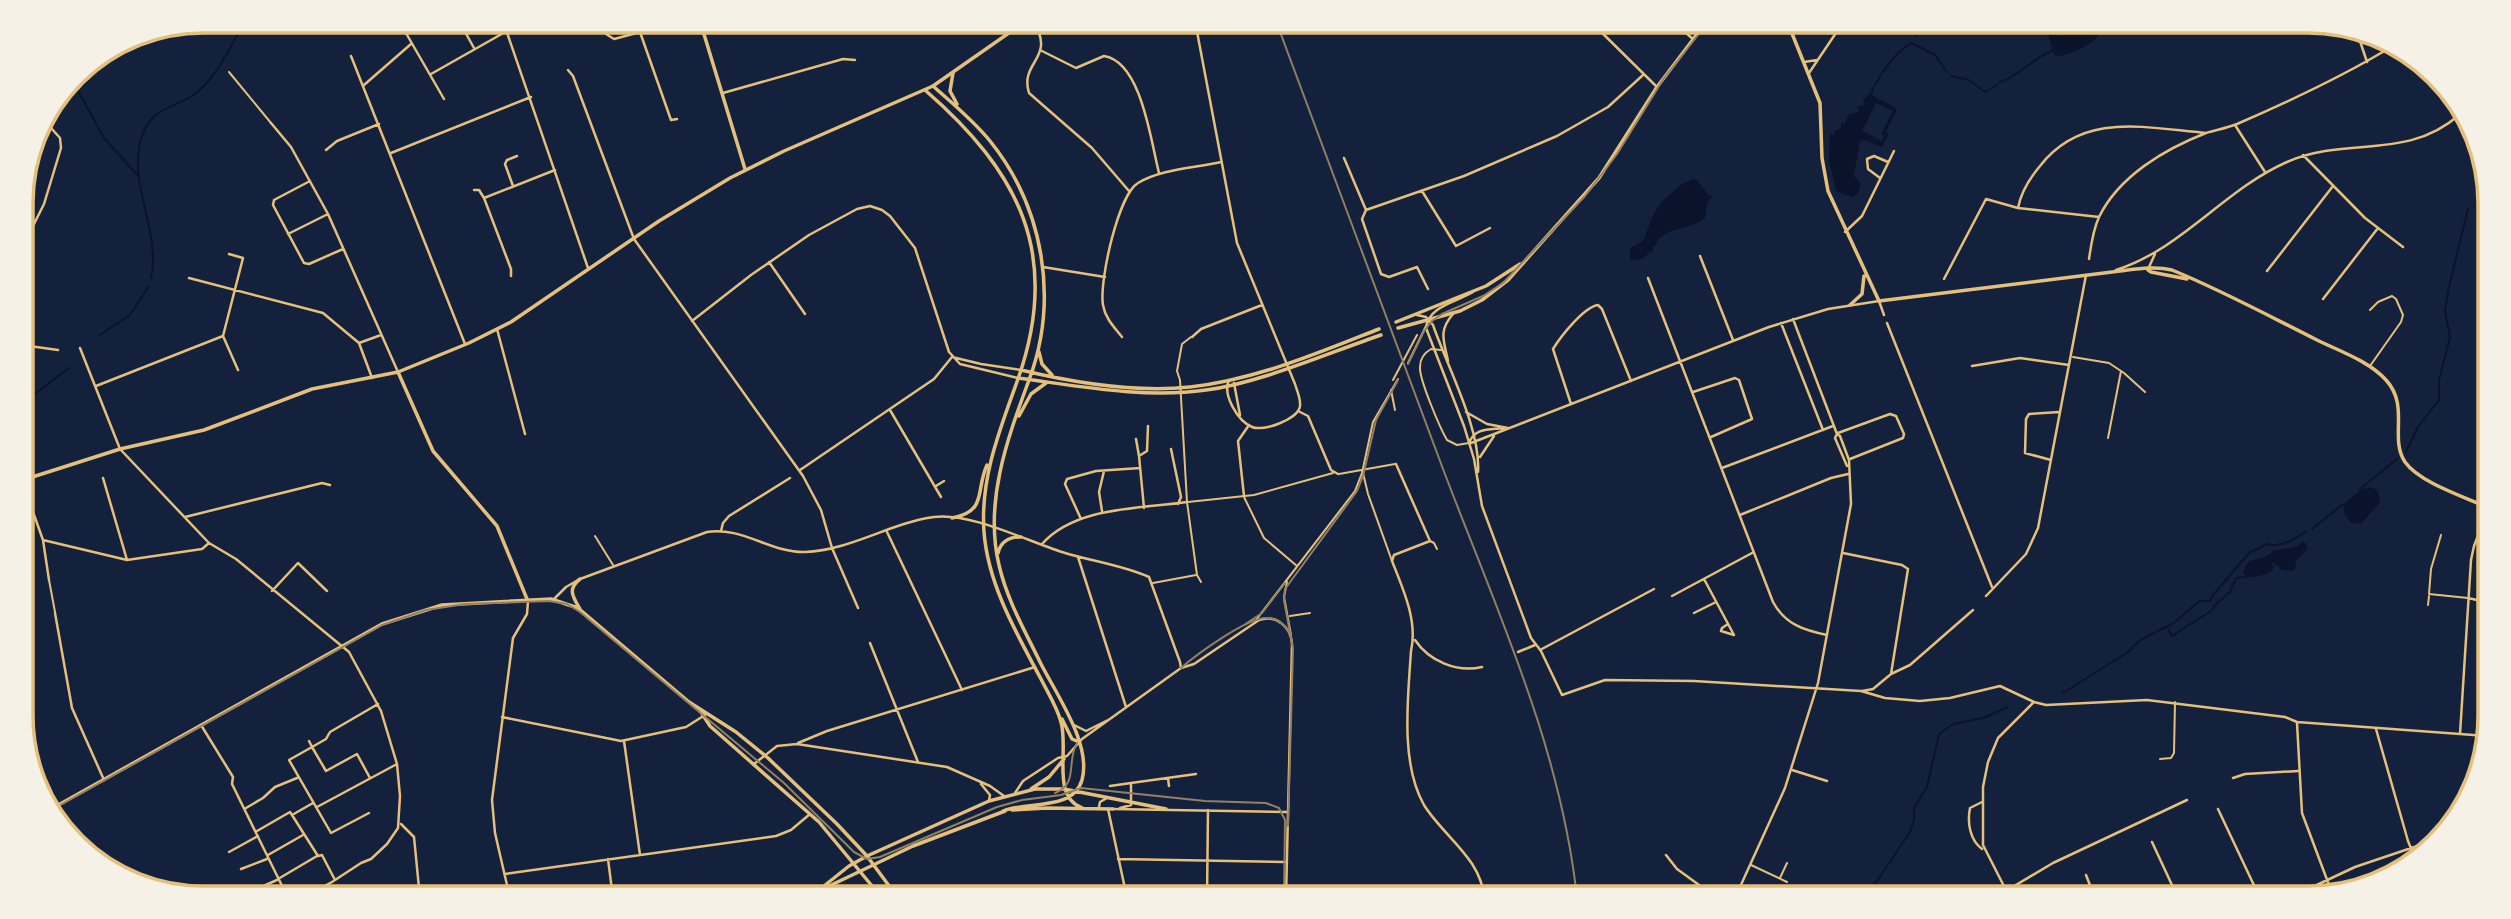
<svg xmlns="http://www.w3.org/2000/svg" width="2511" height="919" font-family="'Nunito Sans',sans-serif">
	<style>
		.water { fill: #0b132b; fill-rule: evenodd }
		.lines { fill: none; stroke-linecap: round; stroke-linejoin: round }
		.stream { stroke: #0b132b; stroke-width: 2 }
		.service { stroke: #e5c07b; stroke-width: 2 }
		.pedestrian { stroke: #e5c07b; stroke-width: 2 }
		.minor { stroke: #e5c07b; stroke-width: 2.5 }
		.tertiary { stroke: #e5c07b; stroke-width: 3.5 }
		.secondary { stroke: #e5c07b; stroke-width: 3.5 }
		.tram { stroke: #918062; stroke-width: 2 }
		.rail { stroke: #918062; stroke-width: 2 }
		.rim { fill: none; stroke: #e5c07b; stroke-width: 3.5 }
	</style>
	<rect width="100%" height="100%" fill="#14213d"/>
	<path class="water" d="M2057 21 2050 27 2057 36 2077 31 2079 21H2098L2102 31C2094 44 2071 56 2056 56L2053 52H2050L2052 48 2048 33 2049 23Z
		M1869 94 1896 108 1897 110 1886 131 1889 134 1882 147 1864 140 1860 141 1854 176 1860 183C1861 189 1858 196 1851 197L1836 191 1829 160 1830 134 1833 135 1835 131 1841 128V122L1845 123 1849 114 1859 112 1857 107 1864 105 1863 101ZM1876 103 1893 111 1881 134 1884 136 1882 141 1862 131Z
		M1693 179 1697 180 1709 196 1713 195 1707 204 1705 218C1690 231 1663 226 1655 246L1652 247 1654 250 1650 254V250C1647 257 1639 262 1630 260V248L1643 241 1653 215 1662 201 1682 184Z
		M2371 487 2378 491 2380 502 2361 524 2350 522 2345 515 2343 505 2360 490Z
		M2302 542 2306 543 2308 549 2297 560 2294 571 2282 570 2271 561 2274 568C2269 576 2254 577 2246 577L2243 571 2249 561 2265 557 2273 551 2298 546Z"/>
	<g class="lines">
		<path class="stream" d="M1915 36 1921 21
			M1951 76 1969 80 1985 92 1997 85
			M72 80 104 138 139 177
			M2000 82C2020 76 2031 59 2050 52
			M1875 85C1883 70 1897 50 1912 43L1935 55 1947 72
			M1871 95 1873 88
			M151 278C161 231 128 185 141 139 151 103 181 109 201 89 220 71 232 43 245 21
			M100 335 130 315 148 287
			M23 403 69 368
			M2406 452 2418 427 2439 400V380L2450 337 2445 311 2449 287 2468 209
			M2360 489 2397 459
			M2312 529 2343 504
			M2168 629 2172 636 2211 611 2216 604 2230 592 2236 578 2246 577
			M2063 693 2128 652 2140 640 2174 623 2199 601H2210L2213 595 2249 553 2267 544C2279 548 2297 539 2306 531
			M1856 898 1877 881 1910 832 1914 820V808L1927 787 1939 734 1953 724 1983 718 2008 707"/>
		<path class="service" d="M229 72 271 123
			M1441 350 1431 349C1424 353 1420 359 1420 367 1419 379 1440 428 1447 440L1457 445 1469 443
			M2073 357 2109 363 2124 373 2145 392
			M2370 366 2401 322 2403 315 2396 299 2392 296 2378 302 2370 310
			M2108 438 2121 371
			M2441 535 2431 569 2429 594 2468 598
			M595 536 613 565
			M1430 541 1434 543 1437 549
			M2428 605 2429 596
			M2160 759 2171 758 2174 753 2175 702
			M1751 865 1787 882
			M1780 878 1787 863"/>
		<path class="pedestrian" d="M1191 337 1182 344 1177 371 1180 380 1187 502 1197 575 1201 582
			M1408 363 1426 326
			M1393 380 1417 335
			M1391 390 1395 410
			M1363 473 1368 494 1392 561
			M1339 474 1395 464
			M1244 497 1264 538 1297 566
			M1188 502 1254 495 1333 473
			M49 580 55 612
			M1287 582 1284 597 1291 635
			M1153 583 1196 575
			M1290 616 1310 613
			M1256 620 1355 491 1362 473 1373 422 1398 379"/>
		<path class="minor" d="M399 21 444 99
			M459 21 474 48
			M503 21 588 268
			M600 21 606 34 614 39 682 21
			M1033 21C1057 59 1019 61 1029 93L1092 148 1129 191
			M1195 21 1237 243 1295 384C1297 391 1301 399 1300 406 1299 419 1263 432 1252 427 1238 421 1222 395 1229 380
			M1590 21 1657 87
			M1672 21 1693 39
			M2358 29 2359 38 2367 62
			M640 32 671 120 677 119
			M1040 50 1076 68 1104 56C1142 62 1151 143 1159 173
			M351 56 465 344
			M1804 62 1817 60
			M568 70 573 76 634 239 803 476 821 510 832 548 858 608
			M1809 73 1844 21
			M431 74 507 31
			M364 85 411 44
			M723 93 843 59 855 60
			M271 123 291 147 328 214 398 372
			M2235 125 2265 172
			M326 150 337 141 379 124
			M391 153 531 97
			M2303 155 2365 218 2403 247
			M1344 158 1366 210 1362 219 1381 274 1389 277 1417 267 1428 289
			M1880 178 1868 169 1867 159 1874 156 1888 162
			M310 181 274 200 273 205 304 263 309 264 343 249
			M513 186 505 164 507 160 517 156
			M474 190H479L484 198 511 269V276
			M1422 191 1456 246 1490 228
			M484 198 555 170
			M2018 208C2021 192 2030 178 2040 166 2083 111 2146 128 2206 133
			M1366 210 1464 176 1557 136 1608 107 1643 75
			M1845 232 1862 216 1894 151
			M288 234 328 214
			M22 248 44 204 61 148 60 138 43 119
			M229 254 243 258 223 336 238 370
			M1700 256 1733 340
			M2089 259C2091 245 2093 230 2099 217 2119 176 2165 149 2206 133 2216 130 2227 128 2237 124 2290 101 2342 77 2391 47
			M769 262 805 314
			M1043 267 1105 277
			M2149 267 2155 254
			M2116 270C2182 249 2225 189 2287 162 2345 136 2407 161 2459 115
			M2267 271 2333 186
			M189 278 323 313 359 343 372 378
			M1648 278 1773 602C1785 624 1803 630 1827 635
			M1944 279 1986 199 2018 208 2099 217
			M1473 292C1457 302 1428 306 1426 328L1464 426 1474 459 1482 506 1531 638 1541 651 1562 695 1605 680 1694 681 1861 691 1885 698 1920 701 1950 698 2000 686 2034 702 2046 705 2147 700 2285 717 2297 722 2487 736
			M2323 299 2378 228
			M1417 315 1426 317 1433 325C1447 366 1481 429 1478 472
			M1793 319 1837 434 1835 438 1847 466
			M692 321 751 275 809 235 857 209 870 206 882 210 890 216 915 248 949 352 960 364 1018 378
			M1781 323 1823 430
			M1887 323 1992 587
			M497 329 525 434
			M1122 337C1114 327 1105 318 1103 305 1099 282 1118 195 1138 183 1161 169 1195 168 1221 162
			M1192 337 1201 329 1262 305
			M359 343 381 335
			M22 345 58 350
			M80 348 120 449 209 543 236 559 349 652 381 711 397 764 400 796 398 828 387 844 371 859 361 863 332 882 302 898
			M952 357 981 364 1021 370
			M1448 361C1444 341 1438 331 1453 314
			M1972 366 2020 358 2069 365
			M1234 383 1240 415
			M96 386 223 336
			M1693 392 1735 378 1739 380 1752 419 1711 437
			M1571 404 1553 349C1561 336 1584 307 1598 305L1602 309 1631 381
			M890 410 941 497
			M1300 412 1308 416 1331 470 1338 474
			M1466 412 1487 424 1508 428
			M1838 433 1890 414 1896 416 1904 434 1903 438 1850 459
			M1136 439 1139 456
			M1469 443C1475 427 1490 430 1505 428
			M1471 443 1769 327 1828 309 1879 301 1884 315
			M1171 449 1181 497 1178 504
			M1480 457 1494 436
			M2051 460 2025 453 2026 419 2029 414 2059 412
			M1722 468 1833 426
			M800 470 934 379 952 357
			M103 478 127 560
			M23 484 43 540 127 560 202 549 209 543
			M936 486 944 481
			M1244 496 1238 441 1249 425
			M2481 504 2489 451
			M1144 508 1139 456 1147 451 1148 426
			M1102 511 1099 492 1104 471
			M1740 515 1831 478 1848 474
			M185 517 322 483 330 485
			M1081 519 1065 484 1067 479 1096 471 1140 468
			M721 531 723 523 729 516 790 478
			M887 532 962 690
			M43 540 49 580
			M1042 544C1076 506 1140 509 1187 502
			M1843 553 1902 565 1908 569 1891 674
			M1078 557 1126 707
			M1392 561C1403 589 1418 621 1411 651 1408 697 1400 763 1424 805 1443 836 1482 859 1484 898
			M1392 561 1394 555 1430 541 1396 464
			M1704 579 1734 635 1721 631 1722 628 1728 624
			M272 591 298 563 327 591
			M1672 596 1752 553
			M1986 596 2026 554 2038 528 2086 275
			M2468 598 2490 603
			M554 599 566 587 580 579 707 532C741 526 771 553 805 552 851 550 890 523 934 517 970 512 1027 541 1062 552 1090 561 1122 565 1149 577L1180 662 1181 668
			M55 613 72 708 104 780
			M1694 613 1716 602
			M1415 640C1429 661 1457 673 1482 667
			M870 643 918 762
			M1540 650 1654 589
			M1518 652 1535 645
			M1862 691 1873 689 1891 674 1910 665 1973 610
			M502 717 621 741 686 727 705 715
			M2297 723 2302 813 2332 893
			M201 725 233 777 232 784 288 898
			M1074 725 1086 731 1108 720
			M2376 729 2408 841 2416 861
			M2460 734 2471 560 2474 546 2489 508
			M309 741 312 747 289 760 331 833 369 813
			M624 741 640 855
			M798 743 827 731 1035 667
			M754 764 777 746 797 744 947 767 990 786 1004 796
			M1792 770 1827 781
			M370 778 357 754 326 771 312 747 326 739 330 732 378 704
			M1168 778 1169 786
			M2233 778 2245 774 2298 771
			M981 784 990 795 989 801
			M1110 786 1131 783
			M1015 793 1023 781 1058 758 1067 756 1082 739 1181 668 1194 664 1259 620C1276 614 1291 627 1292 644L1286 898
			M1982 802 1970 808C1967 823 1970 840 1982 849
			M317 807 397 764
			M1099 807 1100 802 1107 798
			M246 808 263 798 275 787 297 778
			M1120 808 1131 805V783L1196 774
			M1108 809 1127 898
			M1113 809 1288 812
			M2218 809 2260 898
			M292 815 318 856 322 855 335 880
			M401 824 414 837 419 888 417 898
			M257 831 290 812 292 815 313 803
			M2152 842 2178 898
			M229 852 258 836
			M268 855 303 835
			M1666 855 1677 869 1717 898
			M608 859 613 898
			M1118 859 1286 862
			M241 869 267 859
			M505 874 776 836 791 830 810 814
			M2086 875 2095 898
			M278 879 317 856
			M252 891 277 880
			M510 898 495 833 492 800 513 638 527 614 528 601
			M1207 898 1208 810
			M1735 898 1785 788 1818 683 1851 504 1849 460 1840 436 1837 434
			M1994 898 2053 863 2187 800
			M2010 898 1983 845V787L1988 762 1998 738 2034 702
			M2289 898 2355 867 2432 841"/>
		<path class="tertiary" d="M700 21 745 169
			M1787 21 1820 103 1822 158 1828 191 1879 301 2120 271C2137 269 2155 266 2172 270 2221 290 2269 316 2317 340 2339 351 2369 361 2386 380 2410 406 2389 438 2405 462 2420 483 2465 497 2489 508
			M953 73 950 91 957 104
			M933 86C953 104 973 120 990 141 1044 208 1059 300 1029 380 1007 440 984 502 999 565 1007 600 1025 631 1040 662 1056 694 1092 744 1082 780 1073 811 1028 801 1003 811
			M925 90C1019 172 1062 254 1018 379 1000 429 980 478 984 532 988 585 1017 634 1041 679 1048 693 1057 707 1061 722 1069 750 1051 796 1082 808
			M2148 270 2151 272 2187 279
			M1850 305 1862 294 1864 276
			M1396 322 1486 286 1520 264
			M1398 328 1460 311 1482 300 1508 280 1599 178 1657 87 1707 21
			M1039 352 1042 364 1052 375
			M1021 370C1075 383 1134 393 1190 387 1255 380 1318 353 1379 329
			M1018 378C1079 386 1144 399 1206 390 1260 383 1328 353 1381 335
			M1019 416 1031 394 1046 383
			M952 518C988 511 975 491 987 465
			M998 553C1001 541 1009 537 1021 537
			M1062 719 1072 739 1079 742
			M1031 789 1049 777 1064 759
			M1012 810 1047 808 1113 809
			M825 888 913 846 1005 811
			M809 898 849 866 867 856 989 801 1035 789H1064L1166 809"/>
		<path class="secondary" d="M398 372 433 451 497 526 527 599
			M23 480 120 449 204 430 312 389 398 372 469 343 511 322 659 221 730 178 784 151 933 86 1026 21
			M580 579C567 589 573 597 580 609
			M701 712 710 726 819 822 882 898
			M53 808 382 624 442 605 551 599 578 608 689 702 736 732 768 758 837 824 867 856 898 898"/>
		<path class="tram" d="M1408 364 1424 331 1432 321 1442 314 1483 296 1503 283 1585 196 1617 154 1664 78 1709 21
			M1244 625 1262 613 1285 583
			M1181 668C1196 655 1246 618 1266 618 1278 618 1286 626 1291 636
			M1055 793C1079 784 1066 761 1077 743
			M53 809 382 625 426 610 465 604 549 601 567 604 580 612 784 783 854 852 867 859 880 857 997 807 1022 800 1061 795 1081 788 1205 801 1266 803 1279 808 1285 820 1284 898
			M1288 826 1293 649 1284 600 1285 589 1357 491 1363 476 1376 420 1398 380"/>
		<path class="rail" d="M1276 21C1333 170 1386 320 1443 469 1496 609 1561 747 1577 898"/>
	</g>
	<path d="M0 0H2511V919H0ZM203 33H2308A170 170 0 0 1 2478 203V716A170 170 0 0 1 2308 886H203A170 170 0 0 1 33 716V203A170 170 0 0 1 203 33Z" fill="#f6f1e7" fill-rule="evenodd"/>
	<path class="rim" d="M203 33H2308A170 170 0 0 1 2478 203V716A170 170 0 0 1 2308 886H203A170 170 0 0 1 33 716V203A170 170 0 0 1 203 33Z"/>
</svg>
